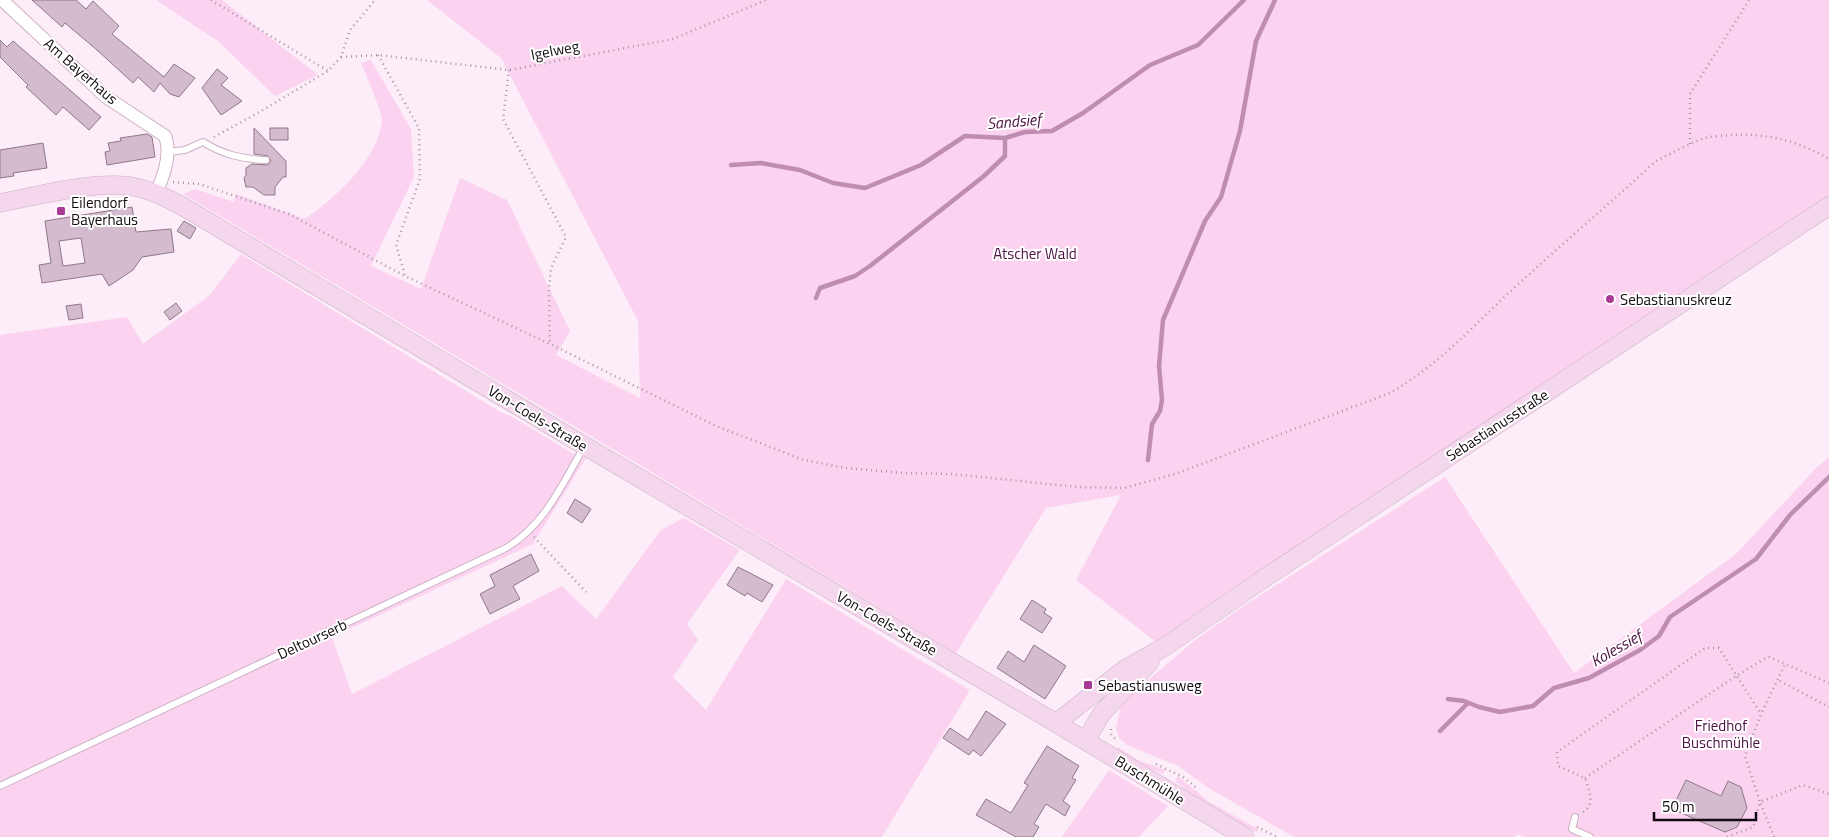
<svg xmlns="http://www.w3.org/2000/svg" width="1829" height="837" font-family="'Titillium Web',sans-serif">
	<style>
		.green { fill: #fbd3f0 }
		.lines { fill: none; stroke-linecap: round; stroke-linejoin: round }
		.stream { stroke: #bf8db2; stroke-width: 4.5 }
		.building { fill: #d4bbcd; stroke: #8f7889; fill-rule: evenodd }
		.service-casing { stroke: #cbb1c3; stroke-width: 8 }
		.minor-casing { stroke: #cbb1c3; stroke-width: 14 }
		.secondary-casing { stroke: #cbb1c3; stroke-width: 19 }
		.path { stroke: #a497a0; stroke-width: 2.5; stroke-dasharray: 1 4; stroke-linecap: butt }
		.service { stroke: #fff; stroke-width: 6 }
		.minor { stroke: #fff; stroke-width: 12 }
		.secondary { stroke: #f4d7ed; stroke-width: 18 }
		.poi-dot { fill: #aa3995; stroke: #fff; stroke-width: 2 }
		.labels { text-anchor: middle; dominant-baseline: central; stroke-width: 4; stroke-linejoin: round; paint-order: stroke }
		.street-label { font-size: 15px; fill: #120a10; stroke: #fff }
		.poi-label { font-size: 15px; fill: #120a10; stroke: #fff; text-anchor: start }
		.park-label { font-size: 15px; fill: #4c1042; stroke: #fff }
		.water-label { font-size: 16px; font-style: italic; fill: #4d1142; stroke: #fff }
	</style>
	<rect width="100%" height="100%" fill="#fdedf8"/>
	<path class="green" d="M156 0H222L318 75 275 96 219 42Z
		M427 0H1829V198L1156 642 1076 580 1121 495 1046 508 956 653 183 194 195 189 234 202 236 194 305 219C335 198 378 160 382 121 383 113 365 73 361 63L371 60 411 129 414 177 371 266 421 289 460 178 507 200 570 331 556 355 640 398 638 321 501 58Z
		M241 254 502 413 511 416 572 453 586 458 533 544 332 637 352 694 562 586 596 619 661 530 684 518 740 550 687 624 698 640 673 677 706 710 786 579 970 690 882 837H0V335L127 317 143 344 210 295Z
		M1829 457V837H1524L1517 834 1515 837H1294L1207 787 1178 766 1127 745 1119 738 1116 728 1121 706 1128 697 1194 641 1242 607 1445 477 1574 673 1736 554 1817 467Z
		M1118 747 1138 760 1166 770 1163 774C1146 767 1130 761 1117 749Z
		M1109 770 1168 806 1139 837H1062Z
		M1178 776 1208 801 1258 829 1257 833 1203 804 1175 781Z"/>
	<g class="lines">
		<path class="stream" d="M731 165 761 163 800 170 833 183 865 188 921 165 965 136 1005 138 1025 132 1052 131 1083 113 1150 65 1198 45 1244 0
			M816 298 820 288 855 276 870 266 984 176 1005 156V138
			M1148 460 1152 424 1160 411 1162 400 1159 366 1163 320 1205 221 1221 197 1240 131 1256 41 1275 0
			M1448 699 1464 701 1479 707 1500 712 1533 706 1554 688 1589 678 1640 650 1659 636 1670 617 1756 559 1790 515 1829 477
			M1440 731 1468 703"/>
	</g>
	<path class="building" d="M32 0H76L86 9 93 1 119 26 112 34 164 77 174 64 195 78 179 97 170 94 160 83 154 92 138 77 133 83 97 50 65 23 62 27Z
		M0 40 7 47 13 41 101 117 89 130 63 107 56 115 26 87 28 85 0 57Z
		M217 69 228 78 221 85 242 101 221 115 202 88Z
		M254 128 286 161V177H283L275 187V195H264L253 187H246L244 178 246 175V168L252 164 268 165 271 161 268 156 254 154Z
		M270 128H288V140H270Z
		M147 134 152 137 155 157 107 165 105 152 110 151 108 143 121 141 120 138Z
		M43 143 47 168 13 173 14 176 0 178V150Z
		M132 207 136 232 171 229 174 252 142 257 133 270 109 286 102 274 42 283 39 265 51 263 45 221ZM81 238 85 263 63 266 59 241Z
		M184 221 196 228 190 239 177 231Z
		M176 303 182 311 170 320 164 312Z
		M81 304 83 318 69 320 66 306Z
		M575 499 591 509 582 523 567 513Z
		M531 554 539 571 513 586 520 599 490 614 480 594 495 586 490 575Z
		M738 567 773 585 762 602 747 593 745 596 727 585Z
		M1032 600 1046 609 1044 613 1052 618 1042 633 1020 619Z
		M1034 645 1066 666 1045 699 997 668 1008 651 1024 662Z
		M986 711 1006 724 981 756 973 750 969 755 943 738 950 728 968 740Z
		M1047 746 1079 766 1072 778 1076 780 1063 801 1070 806 1065 816 1046 804 1034 824 1039 827 1033 837H1016L976 815 986 799 1011 813 1028 785 1024 783Z
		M1686 780 1721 796 1728 781 1741 787 1747 808 1737 827 1725 832 1672 809Z"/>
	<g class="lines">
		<g class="service-casing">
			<path id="service" d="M168 152 185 150 203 142C224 155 242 159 266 160
				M0 786 506 548C545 525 562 484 584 447
				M1575 817 1572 829 1590 837"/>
		</g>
		<g class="minor-casing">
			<path id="minor" d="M2 0 106 97 165 136C172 154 164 176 156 193"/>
		</g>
		<g class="secondary-casing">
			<path id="secondary" d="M0 203C37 196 99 179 135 187 152 190 166 198 182 206L585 446 1056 723 1245 837
				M1056 723 1125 669 1166 646 1260 581 1829 206
				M1086 740 1102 713 1150 662"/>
		</g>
		<path class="path" d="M211 0 328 71
			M378 55 419 128 420 179 396 245 405 275
			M341 57 378 55 509 70 673 39 766 0
			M509 70 503 119 566 237 551 268 549 289 550 344
			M214 137 256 114 328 71 341 57 350 30 375 0
			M1690 144V94L1749 0
			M173 182 199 184 289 214 405 276 550 344 716 426 804 460 846 468 903 473 952 474 1078 487 1124 488 1175 474 1390 393C1439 365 1473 326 1514 288 1561 245 1609 204 1656 161 1672 153 1688 144 1705 138 1712 136 1721 136 1728 135 1766 133 1796 140 1829 159
			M534 537 586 592
			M1780 681 1829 707
			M1111 729V734L1117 741
			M1156 764 1183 777 1198 789
			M1585 778 1736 676 1766 658 1769 657 1829 683
			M1583 812C1596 804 1589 790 1585 778L1558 766 1557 752 1705 648H1719L1761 714
			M1257 827 1277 837
			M1727 837 1753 827 1760 802 1745 756 1761 714 1785 664
			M1774 837 1760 802 1803 785 1829 794"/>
		<use href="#service" class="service"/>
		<use href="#minor" class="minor"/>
		<use href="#secondary" class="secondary"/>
	</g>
	<g class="poi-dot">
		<rect x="56" y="206" width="10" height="10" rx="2.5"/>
		<circle cx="1610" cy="299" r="5"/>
		<rect x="1083" y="680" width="10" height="10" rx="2.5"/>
	</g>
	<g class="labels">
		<g class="street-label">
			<text transform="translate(555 50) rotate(-11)">Igelweg</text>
			<text transform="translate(81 71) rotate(41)">Am Bayerhaus</text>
			<text transform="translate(538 418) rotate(31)">Von-Coels-Straße</text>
			<text transform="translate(1497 425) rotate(-33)">Sebastianusstraße</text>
			<text transform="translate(887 623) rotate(30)">Von-Coels-Straße</text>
			<text transform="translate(312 639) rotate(-25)">Deltourserb</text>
			<text transform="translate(1150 780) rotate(32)">Buschmühle</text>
		</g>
		<g class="poi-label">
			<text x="71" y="202">Eilendorf<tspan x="71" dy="17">Bayerhaus</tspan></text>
			<text x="1620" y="299">Sebastianuskreuz</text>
			<text x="1098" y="685">Sebastianusweg</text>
		</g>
		<g class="park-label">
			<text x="1035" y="253">Atscher Wald</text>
			<text x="1721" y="725">Friedhof<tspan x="1721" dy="17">Buschmühle</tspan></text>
		</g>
		<g class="water-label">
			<text transform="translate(1014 121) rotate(-5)">Sandsief</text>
			<text transform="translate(1616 648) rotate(-30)">Kolessief</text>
		</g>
	</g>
	<path d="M1654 812v8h102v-8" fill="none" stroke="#120a10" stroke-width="2.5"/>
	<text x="1662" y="812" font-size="15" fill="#120a10" stroke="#ffffff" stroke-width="4" paint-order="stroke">50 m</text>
</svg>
